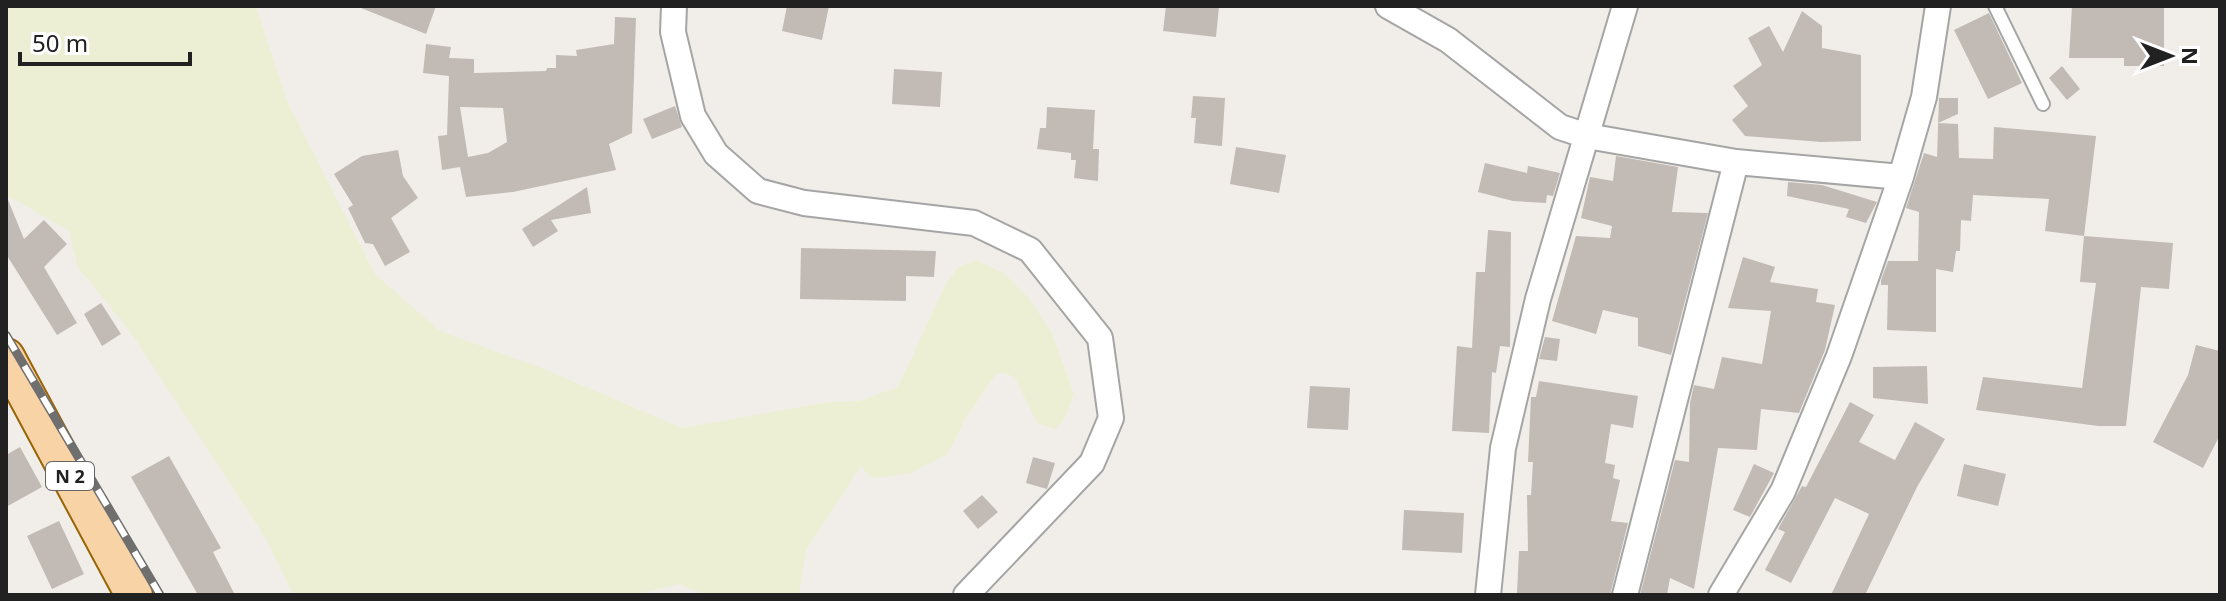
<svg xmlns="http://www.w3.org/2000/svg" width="2226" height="601" font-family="'Noto Sans',sans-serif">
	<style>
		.farmland { fill: #edefd5 }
		.building { fill: #c2bab5; fill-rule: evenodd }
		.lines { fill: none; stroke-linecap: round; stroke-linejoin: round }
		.service-casing { stroke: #a5a5a5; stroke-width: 16 }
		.minor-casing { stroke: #a5a5a5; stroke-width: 28 }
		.primary-casing { stroke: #986406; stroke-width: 40 }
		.service { stroke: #fff; stroke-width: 12 }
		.minor { stroke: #fff; stroke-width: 24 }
		.primary { stroke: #f8d3a6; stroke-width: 36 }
		.rail-casing { stroke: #6f6f6f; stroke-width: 9 }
		.rail { stroke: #fff; stroke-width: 6; stroke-dasharray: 18; stroke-linecap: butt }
		.labels { text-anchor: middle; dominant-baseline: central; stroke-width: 7; stroke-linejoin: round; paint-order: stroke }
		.shield { fill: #fff; stroke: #646464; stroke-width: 2 }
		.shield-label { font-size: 18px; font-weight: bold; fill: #212121 }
	</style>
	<rect width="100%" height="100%" fill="#f1eee9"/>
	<path class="farmland" d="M6 6H256L287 101 375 274 440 331 542 368 682 428 828 402 859 401 898 387 945 285 958 267 976 260 1004 273 1028 297 1052 333 1074 394 1063 422 1055 429 1037 423 1015 378 1006 373 996 374 966 418 948 454 910 473 879 478 869 476 861 466 806 550 799 595H706L679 584 634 595H293L266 539 131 333 77 266 69 231 6 195Z"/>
	<path class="building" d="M356 6H436L426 34Z
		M787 6H829L822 40 782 31Z
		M1166 6H1219L1216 37 1163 31Z
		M2072 6H2164V66H2124V58H2069Z
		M1802 11 1822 26V48L1861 55V141L1821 142 1745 136 1732 120 1748 106 1733 86 1762 65 1748 38 1769 26 1783 52Z
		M1989 13 2022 83 1988 99 1954 30Z
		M615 17 636 18 632 133 609 144 616 170 513 192 466 197 460 167 442 170 438 136 447 135 449 76 423 73 426 44 451 47 449 58 474 59V73L546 71 547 68H556V55L577 56 576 50 614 44ZM460 107 503 108 507 142 488 153 468 157Z
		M2062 66 2080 89 2067 100 2049 78Z
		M894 69 942 72 940 107 892 104Z
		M1193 96 1225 98 1222 146 1194 143 1196 118H1191Z
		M1939 98H1958V114L1938 123 1958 124 1959 158 1993 159 1994 127 2096 136 2084 236 2045 231 2049 199 1973 195 1971 221 1961 220 1960 251H1956L1953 272 1936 269V332L1887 330 1888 285H1881V280L1888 261H1918L1919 212 1906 208 1924 153 1937 157Z
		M675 106 682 127 652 139 643 119Z
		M1047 107 1095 110 1093 149H1099L1098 181 1074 178 1076 160H1071V153L1037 149 1040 128H1046Z
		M1236 147 1286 155 1279 193 1230 184Z
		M398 150 403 176 418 198 391 218 410 252 385 266 373 244 365 243 348 208 353 205 334 174 362 156Z
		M1616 156 1678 167 1672 212 1708 213 1671 355 1638 346V318L1603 310 1596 334 1552 321 1576 236 1610 238 1612 226 1581 218 1590 177 1613 181Z
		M1485 163 1527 173 1528 166 1560 173 1553 196 1547 195 1546 203 1513 201 1478 192Z
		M1788 182 1822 185 1877 202 1866 223 1846 217 1849 209 1787 196Z
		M587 187 591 213 551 220 558 231 533 247 522 229Z
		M6 195 24 239 44 220 67 244 44 267 77 323 57 335 6 254Z
		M1488 230 1511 232 1510 347 1500 346 1496 373 1492 372 1489 433 1452 431 1457 346 1472 348 1476 272H1485Z
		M2084 236 2173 243 2169 289 2141 287 2126 426H2098L1976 410 1983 377 2082 388 2096 283 2080 282Z
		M801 248 936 251 934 277 906 276V301L800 299Z
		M1743 257 1775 267 1770 282 1818 289 1816 302 1835 305 1825 350 1799 413 1761 409 1757 450 1718 448 1694 589 1670 578 1667 595H1640L1675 460 1689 462 1690 403 1694 385 1714 389 1722 357 1762 364 1771 311 1728 308Z
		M101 303 121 334 102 346 84 314Z
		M1545 337 1560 339 1557 361 1539 359Z
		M2196 345 2220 351V435L2203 468 2153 442 2188 375Z
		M1927 366 1928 404 1873 398V367Z
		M1539 381 1638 396 1633 428 1611 424 1605 463 1615 465 1613 478 1620 480 1611 521 1628 523 1610 595 1517 593 1519 551H1528L1527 495H1531L1533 462H1528L1531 397H1536Z
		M1310 386 1350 388 1348 430 1307 428Z
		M1850 402 1874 415 1859 442 1895 460 1915 422 1945 439 1917 487 1865 595H1831L1869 514 1835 498 1791 583 1765 570 1785 532 1778 529 1802 486 1806 487Z
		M20 447 42 487 6 507V455Z
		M169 456 221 548 213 552 235 595H198L131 477Z
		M1033 457 1055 463 1047 489 1026 483Z
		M1754 464 1774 473 1750 517 1733 510Z
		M1964 464 2006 474 1998 506 1957 496Z
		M982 495 998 512 978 529 963 511Z
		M1404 510 1464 513 1462 553 1402 550Z
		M59 521 84 574 52 589 27 536Z"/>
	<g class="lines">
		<g class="service-casing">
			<path id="service" d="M1995 6 2043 104"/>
		</g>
		<g class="minor-casing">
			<path id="minor" d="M674 6 673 32 693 116 716 154 758 191 804 203 974 223 1030 250 1100 338 1111 418 1092 463 966 595
				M1388 6 1448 40 1560 127 1587 136 1736 162
				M1488 595 1503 448 1538 299 1625 6
				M1625 595 1736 162 1901 177
				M1721 595 1783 491 1839 356 1901 177 1924 97 1938 6"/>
		</g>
		<g class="primary-casing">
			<path id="primary" d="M6 357 134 595"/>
		</g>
		<use href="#service" class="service"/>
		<use href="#minor" class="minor"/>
		<use href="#primary" class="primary"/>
		<g class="rail-casing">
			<path id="rail" d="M6 335 160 595"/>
		</g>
		<use href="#rail" class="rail"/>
	</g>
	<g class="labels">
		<rect class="shield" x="46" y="462" width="48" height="28" rx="6"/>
		<g class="shield-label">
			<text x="70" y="476">N 2</text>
		</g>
	</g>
	<rect width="2226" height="601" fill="none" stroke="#212121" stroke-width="16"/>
	<g transform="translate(2170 56) rotate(90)" stroke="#ffffff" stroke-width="6" paint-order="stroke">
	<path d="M0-6L14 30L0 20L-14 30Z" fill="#212121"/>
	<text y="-12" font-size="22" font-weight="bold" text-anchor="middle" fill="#212121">N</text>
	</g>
	<path d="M20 52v12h170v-12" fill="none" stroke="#212121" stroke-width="4"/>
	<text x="32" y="52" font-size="24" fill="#212121" stroke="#ffffff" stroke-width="6" paint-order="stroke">50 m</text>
</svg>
